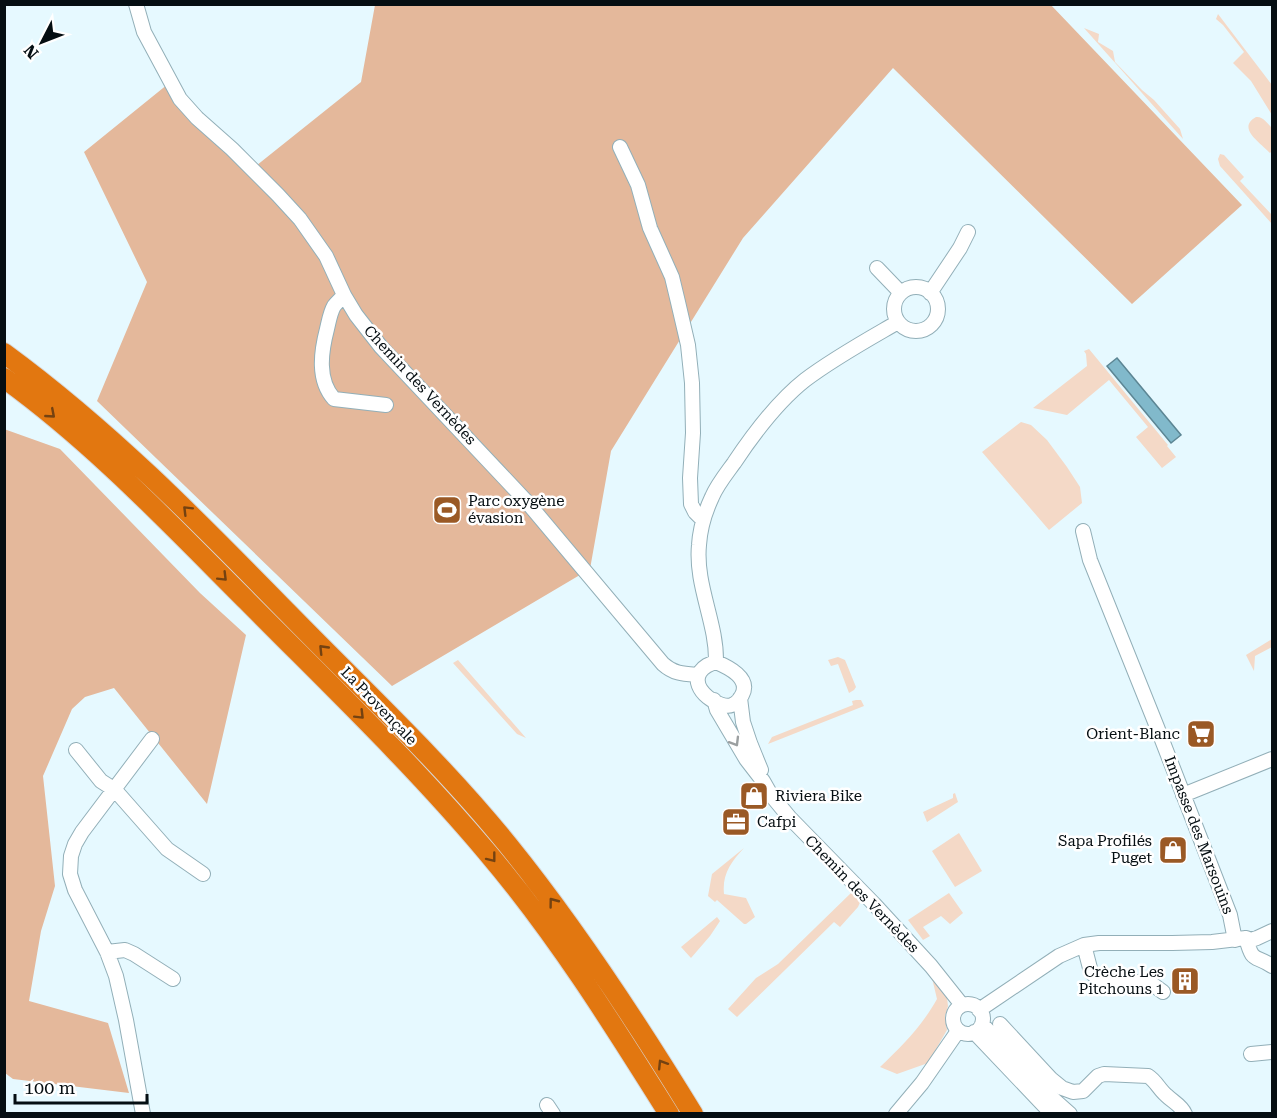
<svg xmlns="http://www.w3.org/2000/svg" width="1277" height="1118" font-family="'Roboto Serif',serif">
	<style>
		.green { fill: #f4d9c7 }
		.forest { fill: #e4b89b }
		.water { fill: #81b9cb; stroke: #5c8694; stroke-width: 1.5 }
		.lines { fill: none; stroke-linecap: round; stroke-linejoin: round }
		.minor-casing { stroke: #92afb8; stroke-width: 16 }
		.highway-casing { stroke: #d7d8d9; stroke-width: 22 }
		.minor { stroke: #fff; stroke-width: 14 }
		.highway { stroke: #e27710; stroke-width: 20 }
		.oneway { stroke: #744211 }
		.oneway2 { stroke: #9b9fa0 }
		.labels { text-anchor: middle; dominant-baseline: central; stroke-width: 5; stroke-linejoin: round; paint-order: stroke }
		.street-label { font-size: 15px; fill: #050e12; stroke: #fff }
		.poi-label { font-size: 15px; fill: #050e12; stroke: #fff; text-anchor: start }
	</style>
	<rect width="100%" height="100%" fill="#e6f9ff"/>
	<path class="green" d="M1218 14 1272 85V115L1251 81 1233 63 1244 52 1223 25 1216 19Z
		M1084 28 1099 34 1098 42 1113 51 1115 62 1142 90 1154 100 1180 129 1183 139Z
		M1256 117C1263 116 1268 124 1272 128V151L1270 153C1261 143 1236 128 1256 117Z
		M1220 154 1224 155 1244 177 1240 181 1272 215V224L1220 166 1218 159Z
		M1089 349 1168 445 1167 446 1176 457 1162 468 1136 437 1148 427 1109 380 1067 415 1033 408 1087 366 1086 354 1084 351Z
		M1021 422 1031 425 1047 440 1067 467 1080 487 1082 503 1049 530 982 452Z
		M1272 639V647L1255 656 1254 671 1246 655Z
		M838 657 845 660 856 687 854 690 849 693 838 664 831 666 828 660Z
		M458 660 526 738 517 734 453 663Z
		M856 700H861L864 706 768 744 772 737 853 705 852 701Z
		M955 793 958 802 927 822 923 812 953 798V794Z
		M959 833 982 871 955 887 932 851Z
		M744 848C731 862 722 874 724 894L746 898 755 917 746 924H744L717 900 715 902 708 896 712 874Z
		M852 892 861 900 858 907 840 927 834 922 737 1017 728 1009 756 978 778 964Z
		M949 893 963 913 950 924 941 916 923 927 930 936 923 940 908 920Z
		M717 917 720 921 710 936 691 958 681 947Z
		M932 978 947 998 948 1006 945 1016 947 1030 928 1063 897 1074 880 1067C902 1046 922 1026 937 999Z"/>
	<path class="forest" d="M1050 4 1242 205 1132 304 893 68 743 238 611 451 590 569 392 686 97 401 147 282 84 152 168 84 251 170 361 82 375 5Z
		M4 429 60 449 200 593 246 635 207 804 114 688 85 697 72 709 43 776 55 886 41 931 29 1001 108 1023 129 1093 13 1079 5 1073Z"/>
	<path class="water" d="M1117 358 1181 435 1171 443 1107 366Z"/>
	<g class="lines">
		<g class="minor-casing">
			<path id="minor" d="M136 4 144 32 180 99 197 118 232 149 278 195 300 219 326 256 344 295 356 315 381 347 527 502 663 664C674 674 684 674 698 675
				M620 147 638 185 650 228 672 277 678 302 688 345 692 383 693 433 690 478 691 504 695 512 703 520
				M877 268 901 293
				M894 309a22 22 0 1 1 44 0a22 22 0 1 1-44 0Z
				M930 293 960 248 968 232
				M344 295C341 299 337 302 334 306 330 313 329 321 327 329 321 352 317 380 334 399L386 405
				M1083 531 1090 560 1157 727 1230 915 1235 940
				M716 662C717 623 695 585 699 545 700 529 705 512 712 497 717 485 726 474 734 463 754 433 777 402 805 380 834 358 867 340 898 322
				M716 662C728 667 751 678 742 695 740 699 737 703 732 705 721 710 689 690 700 672 704 666 709 664 716 662Z
				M740 698 743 722 750 743 761 770
				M714 700 717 710 746 759 763 781 771 795 790 818 874 904 931 966 962 1005
				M76 750 101 781 115 790 167 849 203 874
				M1183 795 1272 759
				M1246 938C1253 964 1254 954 1272 966
				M1084 945 1091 972 1096 977 1152 984 1163 992
				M107 952 125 950 134 954 173 979
				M953 1019a15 15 0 1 1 30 0a15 15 0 1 1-30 0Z
				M979 1010 1059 956 1084 945 1099 943H1172L1212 942 1246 938 1251 940 1257 938 1272 931
				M982 1024 1052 1098 1070 1114
				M1000 1024 1051 1079 1062 1088 1073 1092 1083 1091 1098 1076 1104 1074 1148 1076C1156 1081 1159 1089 1166 1095 1173 1102 1181 1105 1185 1114
				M974 1032 1052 1114
				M1251 1054 1272 1052
				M547 1105 553 1114
				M143 1114 126 1020 116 976 107 952 75 890 70 874 71 856 75 844 82 832 152 739
				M896 1114 922 1083 958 1031"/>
		</g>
		<g class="highway-casing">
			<path id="highway" d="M4 353C109 430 196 519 287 612 361 688 441 762 508 845 576 929 636 1021 693 1114
				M4 378C94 443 170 524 247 601 328 683 412 763 486 851 555 932 612 1023 669 1114"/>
		</g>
		<use href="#minor" class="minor"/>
		<use href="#highway" class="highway"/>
	</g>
	<defs><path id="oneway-chevron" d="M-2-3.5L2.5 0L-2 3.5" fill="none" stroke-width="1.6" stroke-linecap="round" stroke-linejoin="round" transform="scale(1.5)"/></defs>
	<g class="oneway">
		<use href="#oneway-chevron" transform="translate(51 414) rotate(41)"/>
		<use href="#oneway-chevron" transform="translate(187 510) rotate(-135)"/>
		<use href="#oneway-chevron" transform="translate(223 577) rotate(45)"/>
		<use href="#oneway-chevron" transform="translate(323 649) rotate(-134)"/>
		<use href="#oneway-chevron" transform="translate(360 715) rotate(45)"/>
		<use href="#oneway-chevron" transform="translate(492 858) rotate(52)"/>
		<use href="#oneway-chevron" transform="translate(553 902) rotate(-127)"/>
		<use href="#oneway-chevron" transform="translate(662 1064) rotate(-122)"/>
	</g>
	<use class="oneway2" href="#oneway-chevron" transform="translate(735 742) rotate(59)"/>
	<defs>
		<g id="stadium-square" transform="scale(1.5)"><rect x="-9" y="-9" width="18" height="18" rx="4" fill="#9a5925" stroke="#fff"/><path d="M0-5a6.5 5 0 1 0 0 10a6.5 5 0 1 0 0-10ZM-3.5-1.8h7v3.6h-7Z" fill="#fff"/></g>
		<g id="supermarket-square" transform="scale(1.5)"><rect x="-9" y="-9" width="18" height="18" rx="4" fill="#9a5925" stroke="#fff"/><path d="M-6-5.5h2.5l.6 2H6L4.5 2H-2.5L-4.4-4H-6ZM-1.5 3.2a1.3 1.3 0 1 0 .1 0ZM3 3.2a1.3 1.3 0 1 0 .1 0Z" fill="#fff"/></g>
		<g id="shop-square" transform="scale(1.5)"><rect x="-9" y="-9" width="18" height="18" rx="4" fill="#9a5925" stroke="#fff"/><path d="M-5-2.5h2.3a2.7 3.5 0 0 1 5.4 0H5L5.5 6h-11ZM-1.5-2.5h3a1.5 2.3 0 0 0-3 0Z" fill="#fff"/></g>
		<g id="office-square" transform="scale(1.5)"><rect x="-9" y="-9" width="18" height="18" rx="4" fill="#9a5925" stroke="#fff"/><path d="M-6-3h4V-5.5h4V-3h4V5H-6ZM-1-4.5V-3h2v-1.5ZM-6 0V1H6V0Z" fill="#fff"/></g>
		<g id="building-square" transform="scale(1.5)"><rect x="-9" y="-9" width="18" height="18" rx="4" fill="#9a5925" stroke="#fff"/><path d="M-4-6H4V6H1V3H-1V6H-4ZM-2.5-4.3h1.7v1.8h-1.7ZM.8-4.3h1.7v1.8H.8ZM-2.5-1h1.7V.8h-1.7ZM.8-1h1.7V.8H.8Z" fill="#fff"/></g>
	</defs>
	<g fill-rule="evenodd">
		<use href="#stadium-square" x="447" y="510"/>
		<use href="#supermarket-square" x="1201" y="734"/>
		<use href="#shop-square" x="754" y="796"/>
		<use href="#office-square" x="736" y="822"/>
		<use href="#shop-square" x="1173" y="850"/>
		<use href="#building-square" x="1185" y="981"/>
	</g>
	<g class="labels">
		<g class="street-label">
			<text transform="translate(420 385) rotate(47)">Chemin des Vernèdes</text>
			<text transform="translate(379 706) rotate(46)">La Provençale</text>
			<text transform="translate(1199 835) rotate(69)">Impasse des Marsouins</text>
			<text transform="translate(862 894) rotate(46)">Chemin des Vernèdes</text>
		</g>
		<g class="poi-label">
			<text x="468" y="501">Parc oxygène<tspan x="468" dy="17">évasion</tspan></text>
			<text x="1180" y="734" text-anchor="end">Orient-Blanc</text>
			<text x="775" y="796">Riviera Bike</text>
			<text x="757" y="822">Cafpi</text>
			<text x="1152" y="841" text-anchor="end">Sapa Profilés<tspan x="1152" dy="17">Puget</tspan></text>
			<text x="1164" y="972" text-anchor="end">Crèche Les<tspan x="1164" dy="17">Pitchouns 1</tspan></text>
		</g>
	</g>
	<rect width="1277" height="1118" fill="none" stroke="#050e12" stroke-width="12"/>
	<g transform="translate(42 42) rotate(228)" stroke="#ffffff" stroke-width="4.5" paint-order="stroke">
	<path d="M0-4.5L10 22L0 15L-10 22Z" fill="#050e12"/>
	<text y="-9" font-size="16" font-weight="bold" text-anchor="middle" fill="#050e12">N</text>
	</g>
	<path d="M15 1094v9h132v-9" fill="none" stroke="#050e12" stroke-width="3"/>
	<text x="24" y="1094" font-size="18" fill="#050e12" stroke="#ffffff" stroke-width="4.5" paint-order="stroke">100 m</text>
</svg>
